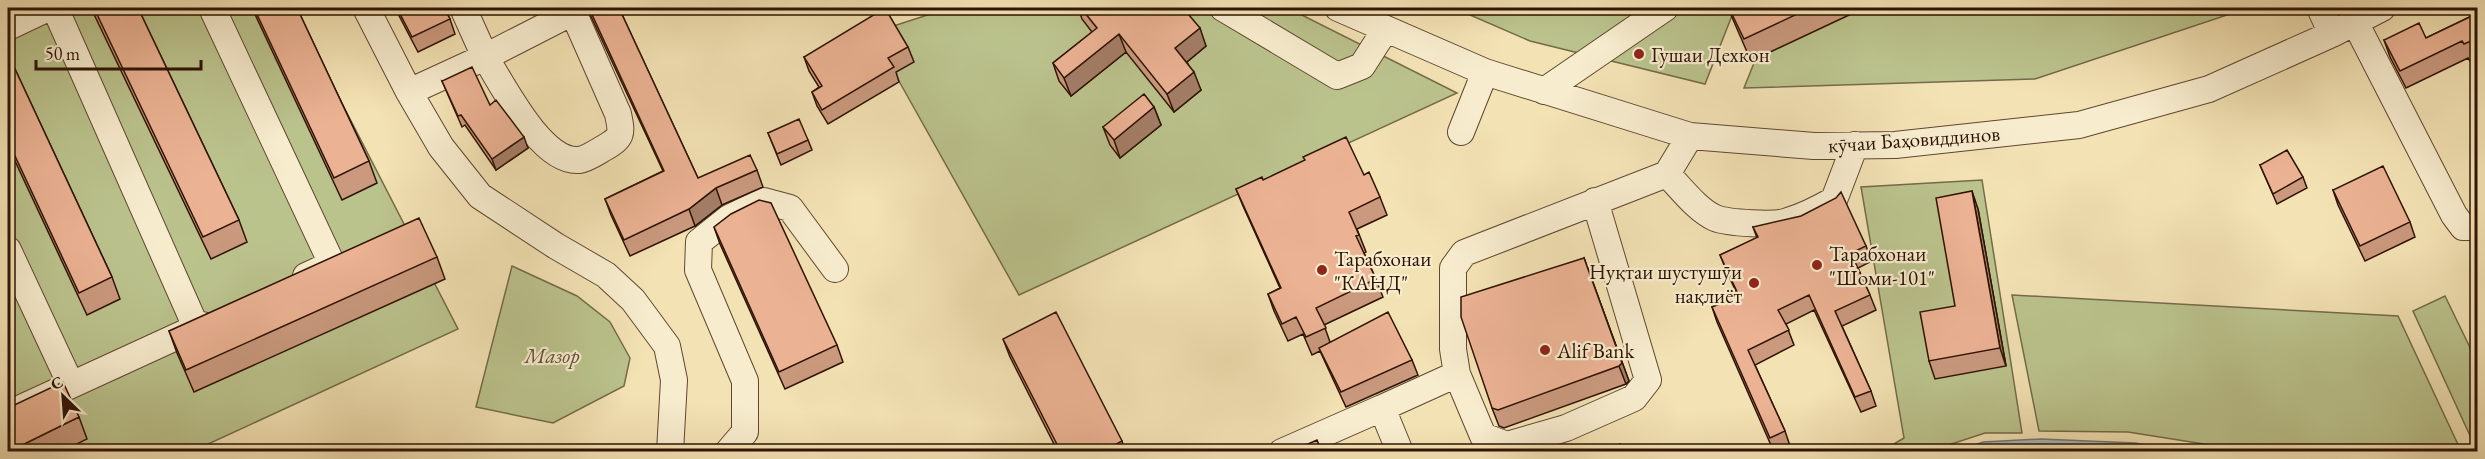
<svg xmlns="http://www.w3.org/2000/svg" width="2485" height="459" font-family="'EB Garamond',serif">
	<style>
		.green { fill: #bbc38d; stroke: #746b48; stroke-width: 1.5 }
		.water { fill: #a2bab9; stroke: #747770; stroke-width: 1.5 }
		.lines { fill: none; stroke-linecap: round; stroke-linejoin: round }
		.shore { stroke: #68665e; stroke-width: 1.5 }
		.minor-casing { stroke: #5f472f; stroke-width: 28 }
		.minor { stroke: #f7ecce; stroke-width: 26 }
		.wall { fill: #ca997e; stroke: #2e1303; stroke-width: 1.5 }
		.shaded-wall { fill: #a47d67; stroke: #2e1303; stroke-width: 1.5 }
		.building { fill: #ebb293; stroke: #2e1303; stroke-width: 1.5 }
		.poi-dot { fill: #8f2418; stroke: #f7ecce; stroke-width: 2 }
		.labels { text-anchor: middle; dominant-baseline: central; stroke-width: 4.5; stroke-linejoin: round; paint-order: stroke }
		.poi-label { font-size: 21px; fill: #2e1303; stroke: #f7ecce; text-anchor: start }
		.street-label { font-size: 21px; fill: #2e1303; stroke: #f7ecce }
		.park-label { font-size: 21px; font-style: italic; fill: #5f5133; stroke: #f7ecce }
	</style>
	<rect width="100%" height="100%" fill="#f3e2b4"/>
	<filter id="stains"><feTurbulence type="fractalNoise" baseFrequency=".00333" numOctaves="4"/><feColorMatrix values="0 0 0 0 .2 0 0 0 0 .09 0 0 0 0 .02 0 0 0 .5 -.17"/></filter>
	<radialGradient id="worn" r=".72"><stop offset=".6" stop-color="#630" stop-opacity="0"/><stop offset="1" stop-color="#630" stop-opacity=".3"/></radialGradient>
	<path class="green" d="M8 8H293L458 329 193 451H8Z
		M949 8H1288L1457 93 1019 295 872 33Z
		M1454 8H1735L1705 84 1530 41Z
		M1776 8H2248L2035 79 1744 88Z
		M1982 180 2022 433H1985L1930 451H1882L1904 438 1861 187Z
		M512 266 577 296 610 322 630 358 624 386 553 423 476 407Z
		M2012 295 2398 316 2461 451H2248L2128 432 2039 431Z
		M2445 296 2477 362V451L2413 311Z"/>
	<path class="water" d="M2041 439 2135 443 2181 451H1958L1983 442Z"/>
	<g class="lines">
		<path class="shore" d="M1976 452C2008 440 2110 445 2146 452"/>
		<g class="minor-casing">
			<path id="minor" d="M55 8 196 327
				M212 8 332 264 306 276
				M366 8 409 92 441 147 480 196 556 246 606 275 633 300 667 346 674 380 670 452
				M571 8 573 12 618 114C622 134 623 137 604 148 597 152 587 159 579 160 541 163 503 85 485 57L573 12
				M1223 8 1337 76 1362 66 1385 30
				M1338 8 1485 72 1690 136 1814 146 1895 145 2079 125 2209 89 2332 34 2382 8
				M2320 8 2332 34
				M2355 22 2454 215 2463 227H2478
				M8 27 48 8
				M1544 91 1665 8
				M409 92 485 57 463 8
				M1461 132 1485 72
				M1667 174C1681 188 1697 210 1715 218 1728 223 1775 226 1788 221 1805 216 1820 208 1834 200L1855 145
				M8 250 71 385
				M1457 374 1483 436 1507 445 1566 428 1634 398 1648 380 1595 201
				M8 414 202 325
				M728 452 745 432V381L698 270 699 242 729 218 764 201 790 208 835 269
				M1282 452 1382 408
				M1400 452 1382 408 1457 374 1453 349V268L1464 253 1667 174 1690 136"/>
		</g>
		<use href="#minor" class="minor"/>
	</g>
	<path class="wall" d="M91 8H138L239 220 247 242 211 259Z
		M252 8H297L369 161 377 183 342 200Z
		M395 8H444L450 19 455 34 418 52Z
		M587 8H619L698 178 757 170 763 187 722 205 695 226 630 256 611 215 605 199 663 171Z
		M1078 8H1197L1188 14 1206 46 1187 62 1201 90 1174 112 1126 52 1071 96 1059 81 1053 63 1092 32 1082 19Z
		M1728 8H1864L1751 61Z
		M2478 13V57L2470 61 2468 58 2406 88 2390 57 2384 40 2426 38Z
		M908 47 914 62 896 72 899 82 828 124 817 106 812 92 819 87 809 71 804 57Z
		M8 54 112 277 120 299 87 315 8 146Z
		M442 81 490 105 528 148 496 170 465 125 462 127Z
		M1154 107 1161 125 1120 158 1110 145 1103 127Z
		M768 133 808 140 812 150 781 165Z
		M2260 165 2303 177 2307 188 2277 204Z
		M1364 175 1380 197 1387 215 1357 229 1366 252 1364 253 1376 279 1383 297 1324 325 1330 342 1412 360 1418 375 1346 407 1325 362 1320 351 1312 355 1303 334 1288 341 1274 311 1268 294 1280 288 1243 206 1236 189 1263 180Z
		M2333 190 2410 222 2415 237 2365 261 2338 205Z
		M1978 209 2006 366 1935 379 1929 361 1955 306Z
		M714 227 837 345 843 362 785 389 720 244Z
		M1753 227 1866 246 1872 261 1858 268 1870 295 1876 310 1842 326 1871 391 1876 406 1861 412 1814 310 1786 324 1794 345 1755 365 1785 431 1790 446 1779 452H1774L1717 322 1712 307 1738 296 1726 270 1720 255 1757 238Z
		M437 257 445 279 194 392 177 353 169 331Z
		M1584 258 1629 381 1626 384 1504 428 1499 426 1492 408Z
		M1003 339 1122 441 1125 452H1058L1010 357Z
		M79 417 87 439 61 452H8Z"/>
	<path class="shaded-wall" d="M1180 8H1197L1184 18Z
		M1200 28 1206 46 1182 66 1175 48Z
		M1119 34 1126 52 1071 96 1064 78Z
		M1194 72 1201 90 1174 112 1167 94Z
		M1154 107 1161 125 1120 158 1114 140Z
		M524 137 528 148 496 170 492 159Z
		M716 188 722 205 695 226 689 209Z
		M1972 191 1978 209 2006 366 2000 348Z
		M1584 258 1629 381 1626 384 1619 366Z"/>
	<path class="building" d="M94 8H138L239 220 203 237Z
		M254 8H297L369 161 334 178Z
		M397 8H444L450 19 412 37Z
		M589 8H619L698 178 750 155 757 170 716 188 689 209 624 240 605 199 664 171Z
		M885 8 908 47 888 58 894 67 822 110 812 92 822 86 804 57Z
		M1081 8H1183L1200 28 1175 48 1194 72 1167 94 1119 34 1064 78 1053 63 1097 28Z
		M1729 8H1810L1744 39Z
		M2478 13V38L2464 44 2462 41 2400 71 2384 40 2419 23 2426 38Z
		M8 54 112 277 79 293 8 141Z
		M472 67 490 105 496 100 524 137 492 159 461 115 458 116 442 81Z
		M1144 94 1154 107 1114 140 1103 127Z
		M799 119 808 140 777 154 768 133Z
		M1346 137 1364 175 1369 172 1380 197 1349 212 1359 235 1356 236 1376 279 1316 308 1326 328 1306 337 1296 317 1282 324 1268 294 1281 288 1236 189 1262 177 1263 180 1305 160 1303 157Z
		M2287 150 2303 177 2273 194 2260 165Z
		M2383 166 2410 222 2360 246 2333 190Z
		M1972 191 2000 348 1929 361 1920 312 1955 306 1936 198Z
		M1841 192 1866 246 1851 253 1870 295 1835 311 1871 391 1855 397 1809 295 1778 310 1789 330 1748 350 1785 431 1770 438 1712 307 1739 296 1720 255 1758 237 1753 227 1801 216 1836 198Z
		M759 200 771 203 837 345 779 372 714 227 731 214Z
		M419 218 437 257 186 370 169 331Z
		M1584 258 1622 363 1619 366 1498 410 1492 408 1461 317V297Z
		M1056 312 1122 441 1102 452H1061L1003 339Z
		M1388 312 1412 360 1341 392 1319 348Z
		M63 382 79 417 8 452V408Z
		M1317 440 1322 452H1290Z
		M1620 444 1624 452H1603Z"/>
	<g class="poi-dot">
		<circle cx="1639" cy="54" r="6"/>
		<circle cx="1817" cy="265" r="6"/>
		<circle cx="1322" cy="270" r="6"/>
		<circle cx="1754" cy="283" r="6"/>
		<circle cx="1545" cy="350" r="6"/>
	</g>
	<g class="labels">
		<g class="poi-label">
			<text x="1651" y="54">Гушаи Дехкон</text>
			<text x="1829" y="253">Тарабхонаи<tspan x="1829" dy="24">"Шоми-101"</tspan></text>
			<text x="1334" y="258">Тарабхонаи<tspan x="1334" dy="24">"КАНД"</tspan></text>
			<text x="1742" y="271" text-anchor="end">Нуқтаи шустушӯи<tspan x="1742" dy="24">нақлиёт</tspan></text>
			<text x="1557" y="350">Alif Bank</text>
		</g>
		<g class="street-label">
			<text transform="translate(1914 139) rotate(-4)">кӯчаи Баҳовиддинов</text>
		</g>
		<g class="park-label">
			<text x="552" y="355">Мазор</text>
		</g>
	</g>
	<rect width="2485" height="459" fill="none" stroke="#f3e2b4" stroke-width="30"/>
	<rect x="9" y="9" width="2467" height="441" fill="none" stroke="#2e1303" stroke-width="3"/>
	<rect x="15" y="15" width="2455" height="429" fill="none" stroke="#2e1303" stroke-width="1.5"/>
	<g transform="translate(63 396) rotate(335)" stroke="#f7ecce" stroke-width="4.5" paint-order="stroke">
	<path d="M0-4.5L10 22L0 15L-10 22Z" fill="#2e1303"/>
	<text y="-9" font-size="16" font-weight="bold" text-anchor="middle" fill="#2e1303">С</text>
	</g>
	<path d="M36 60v9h165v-9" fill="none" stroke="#2e1303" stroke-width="3"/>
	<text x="45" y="60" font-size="18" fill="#2e1303" stroke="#f7ecce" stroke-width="4.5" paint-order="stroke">50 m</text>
	<rect width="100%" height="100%" filter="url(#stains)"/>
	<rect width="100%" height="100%" fill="url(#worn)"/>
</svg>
